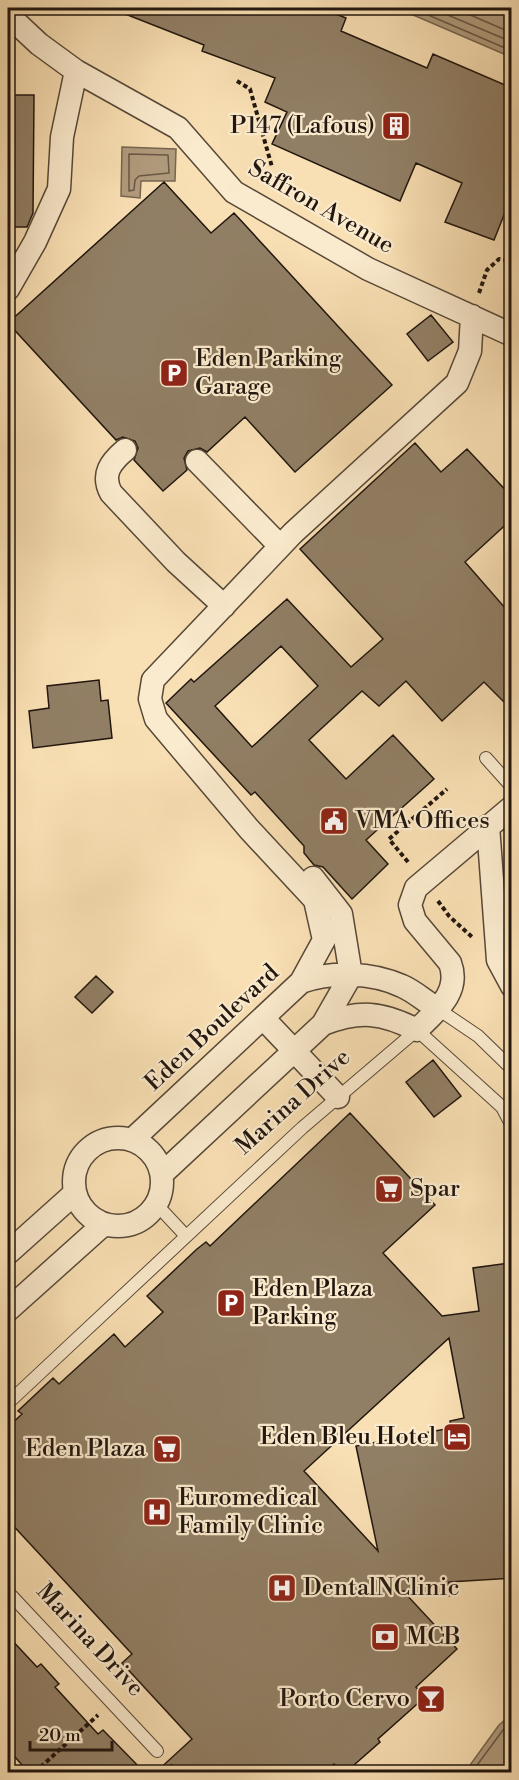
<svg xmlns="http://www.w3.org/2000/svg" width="519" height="1780" font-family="'Libre Bodoni',serif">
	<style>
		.water { fill: #b09b7c; stroke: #776650; stroke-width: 1.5 }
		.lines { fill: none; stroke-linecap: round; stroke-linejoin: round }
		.shore { stroke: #685846; stroke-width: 1.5 }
		.building { fill: #917f65; stroke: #21160f; stroke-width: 1.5; fill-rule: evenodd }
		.lane-casing { stroke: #574838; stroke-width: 14 }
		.street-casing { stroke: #574838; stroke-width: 25 }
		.path { stroke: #21160f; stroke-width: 4; stroke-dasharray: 4.5 3; stroke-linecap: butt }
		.lane { stroke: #fbebce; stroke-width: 12 }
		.street { stroke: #fbebce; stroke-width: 22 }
		.labels { text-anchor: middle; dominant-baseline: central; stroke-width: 4.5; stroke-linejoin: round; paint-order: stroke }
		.poi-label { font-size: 24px; fill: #21160f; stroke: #fbebce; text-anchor: start }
		.street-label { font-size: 24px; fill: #21160f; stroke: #fbebce }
	</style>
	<rect width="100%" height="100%" fill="#f9e0b4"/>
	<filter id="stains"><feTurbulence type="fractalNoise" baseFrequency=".00333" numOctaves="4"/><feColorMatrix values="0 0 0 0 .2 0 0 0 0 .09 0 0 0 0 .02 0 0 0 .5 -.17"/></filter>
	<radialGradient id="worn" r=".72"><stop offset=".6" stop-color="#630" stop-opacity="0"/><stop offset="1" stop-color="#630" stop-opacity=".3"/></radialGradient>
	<path class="water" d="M397 8H511V57Z
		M122 147 176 149 175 181H141L140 198 121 196Z
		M511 1715V1772H465L499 1725Z"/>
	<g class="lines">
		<path class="shore" d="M412 8 512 51
			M431 8 512 42
			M454 8 512 33
			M129 154 168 155 169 173 139 176 135 180 134 190 129 191Z
			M472 1772 503 1730 512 1723"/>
	</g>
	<path class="building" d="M110 8H321L346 18 341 31 427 68 433 54 512 88V195L494 240 445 222 462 183 416 163 400 201 272 144 287 112 265 102 275 78 202 51 204 45Z
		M8 95H34L33 213 27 227H8Z
		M164 182 211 233 234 213 392 385 295 472 245 417 207 452 200 448 188 451 184 458 187 470 163 491 134 460 138 448 135 441 123 437 116 440 8 323Z
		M431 315 453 342 428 361 407 334Z
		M415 443 441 472 467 449 512 497V519L465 562 512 616V710L484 682 442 721 406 681 379 706 362 691 309 740 346 779 393 735 434 779 366 840 388 864 352 899 323 867 314 865 304 853V846L255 792 251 795 166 703 191 679 194 682 287 599 351 667 383 639 300 549ZM281 646 318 686 252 747 215 706Z
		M99 680 101 701 108 700 112 738 33 748 29 711 49 708 47 686Z
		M96 976 113 992 92 1013 75 997Z
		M433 1060 461 1096 434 1117 406 1082Z
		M350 1113 435 1205 383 1253 442 1316 479 1311 473 1268 509 1263 512 1303V1578L449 1582V1596L403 1591 457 1649 416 1687 425 1697 378 1739 380 1742 346 1772 343 1769 341 1771 334 1764 325 1773H155L192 1739 122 1663 132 1654 8 1520V1427L22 1414 18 1411 53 1378 59 1384 114 1334 125 1347 163 1312 147 1296 197 1249 206 1242 210 1246ZM449 1338 464 1418 450 1421 451 1428 356 1446 378 1551 304 1471Z
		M8 1636 37 1667 41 1664 59 1684 55 1687 98 1734 103 1730 145 1773H29L8 1749Z"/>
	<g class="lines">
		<g class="lane-casing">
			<path id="lane" d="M486 758 512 787
				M438 1009 478 1036 512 1069
				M157 1205 186 1236
				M8 1403 302 1128 417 1030 491 1097 502 1107 512 1126
				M8 1592 157 1751"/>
		</g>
		<g class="street-casing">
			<path id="street" d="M8 15 39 44 76 71 178 128 234 192 368 269 512 335
				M8 289 35 242 59 189 62 137 76 71
				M125 450C111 462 101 474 111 493L176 562 224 606
				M197 461 280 546
				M488 826 498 960 512 986
				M313 878 341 914 351 975 323 1024
				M301 982 324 940 315 900 249 829 156 719 150 699 153 680 293 533 457 383 470 351 472 316
				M263 1018 338 1097
				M74 1182a44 44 0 1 1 88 0a44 44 0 1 1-88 0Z
				M132 1140 301 982C332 971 371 972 402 986 414 991 426 1002 438 1009
				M163 1173 323 1024C360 1010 381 1012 417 1030 436 1011 461 992 450 963L415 921 410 905 416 888 512 807
				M8 1253 75 1193
				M8 1310 104 1224"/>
		</g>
		<path class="path" d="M60 8 69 13
			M237 81 250 89 272 167
			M479 293 487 270 499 259 512 261
			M408 862 389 839 447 789
			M438 901 449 916 472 937
			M170 1765 177 1772
			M35 1772 98 1715"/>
		<use href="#lane" class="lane"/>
		<use href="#street" class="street"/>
	</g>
	<defs>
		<g id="building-square" transform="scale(1.5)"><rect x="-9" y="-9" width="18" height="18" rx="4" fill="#8f2418" stroke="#fbebce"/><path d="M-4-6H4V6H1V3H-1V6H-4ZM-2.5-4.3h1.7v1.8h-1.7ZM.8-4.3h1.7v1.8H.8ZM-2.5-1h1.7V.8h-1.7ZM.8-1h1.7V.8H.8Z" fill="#fff"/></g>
		<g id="parking-square" transform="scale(1.5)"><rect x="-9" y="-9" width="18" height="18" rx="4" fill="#8f2418" stroke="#fbebce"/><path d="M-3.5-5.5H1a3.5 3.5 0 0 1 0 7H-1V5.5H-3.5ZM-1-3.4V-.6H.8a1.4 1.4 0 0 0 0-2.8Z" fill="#fff"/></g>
		<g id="civic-square" transform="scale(1.5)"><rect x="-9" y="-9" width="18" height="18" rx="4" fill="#8f2418" stroke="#fbebce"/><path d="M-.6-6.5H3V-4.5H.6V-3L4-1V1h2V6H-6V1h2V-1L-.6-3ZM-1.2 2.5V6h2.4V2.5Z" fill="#fff"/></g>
		<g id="supermarket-square" transform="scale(1.5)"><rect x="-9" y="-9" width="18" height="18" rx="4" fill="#8f2418" stroke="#fbebce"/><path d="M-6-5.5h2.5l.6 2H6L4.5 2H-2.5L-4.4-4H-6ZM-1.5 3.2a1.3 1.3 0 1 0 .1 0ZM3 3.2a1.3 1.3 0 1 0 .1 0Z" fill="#fff"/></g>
		<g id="hotel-square" transform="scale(1.5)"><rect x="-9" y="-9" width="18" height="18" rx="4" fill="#8f2418" stroke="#fbebce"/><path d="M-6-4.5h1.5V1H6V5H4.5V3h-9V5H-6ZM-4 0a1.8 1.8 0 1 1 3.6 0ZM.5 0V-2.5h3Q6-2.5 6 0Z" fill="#fff"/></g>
		<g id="hospital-square" transform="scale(1.5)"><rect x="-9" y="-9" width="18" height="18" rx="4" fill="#8f2418" stroke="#fbebce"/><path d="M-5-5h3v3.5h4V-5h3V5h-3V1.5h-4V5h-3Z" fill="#fff"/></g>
		<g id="bank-square" transform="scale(1.5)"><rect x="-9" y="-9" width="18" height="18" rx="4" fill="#8f2418" stroke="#fbebce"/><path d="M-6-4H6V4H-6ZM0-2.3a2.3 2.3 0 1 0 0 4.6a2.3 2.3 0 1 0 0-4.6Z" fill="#fff"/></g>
		<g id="bar-square" transform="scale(1.5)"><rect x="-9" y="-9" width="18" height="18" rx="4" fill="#8f2418" stroke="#fbebce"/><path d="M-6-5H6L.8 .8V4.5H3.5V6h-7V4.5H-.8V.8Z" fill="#fff"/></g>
	</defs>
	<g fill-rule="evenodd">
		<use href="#building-square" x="396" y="126"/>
		<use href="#parking-square" x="174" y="373"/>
		<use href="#civic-square" x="334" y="821"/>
		<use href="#supermarket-square" x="389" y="1189"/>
		<use href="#parking-square" x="231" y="1303"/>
		<use href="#hotel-square" x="457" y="1437"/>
		<use href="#supermarket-square" x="167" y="1449"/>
		<use href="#hospital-square" x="157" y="1512"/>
		<use href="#hospital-square" x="282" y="1588"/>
		<use href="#bank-square" x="385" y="1637"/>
		<use href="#bar-square" x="431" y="1699"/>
	</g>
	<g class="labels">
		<g class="poi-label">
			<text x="375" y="126" text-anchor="end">P147 (Lafous)</text>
			<text x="195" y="359">Eden Parking<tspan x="195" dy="28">Garage</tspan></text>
			<text x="355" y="821">VMA Offices</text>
			<text x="410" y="1189">Spar</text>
			<text x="252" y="1289">Eden Plaza<tspan x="252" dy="28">Parking</tspan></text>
			<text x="436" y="1437" text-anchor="end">Eden Bleu Hotel</text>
			<text x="146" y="1449" text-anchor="end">Eden Plaza</text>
			<text x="178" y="1498">Euromedical<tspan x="178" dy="28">Family Clinic</tspan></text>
			<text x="303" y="1588">DentalNClinic</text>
			<text x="406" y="1637">MCB</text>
			<text x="410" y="1699" text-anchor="end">Porto Cervo</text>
		</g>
		<g class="street-label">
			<text transform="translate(321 207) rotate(30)">Saffron Avenue</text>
			<text transform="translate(212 1028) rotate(-43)">Eden Boulevard</text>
			<text transform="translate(293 1102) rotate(-42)">Marina Drive</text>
			<text transform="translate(90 1640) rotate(47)">Marina Drive</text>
		</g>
	</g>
	<rect width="519" height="1780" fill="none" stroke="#f9e0b4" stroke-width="30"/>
	<rect x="9" y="9" width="501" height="1762" fill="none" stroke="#21160f" stroke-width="3"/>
	<rect x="15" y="15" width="489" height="1750" fill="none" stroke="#21160f" stroke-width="1.5"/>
	<path d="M30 1741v9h82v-9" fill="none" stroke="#21160f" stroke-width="3"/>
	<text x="39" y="1741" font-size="18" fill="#21160f" stroke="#fbebce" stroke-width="4.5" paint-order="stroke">20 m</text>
	<rect width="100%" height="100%" filter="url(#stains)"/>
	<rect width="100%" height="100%" fill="url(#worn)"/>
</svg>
